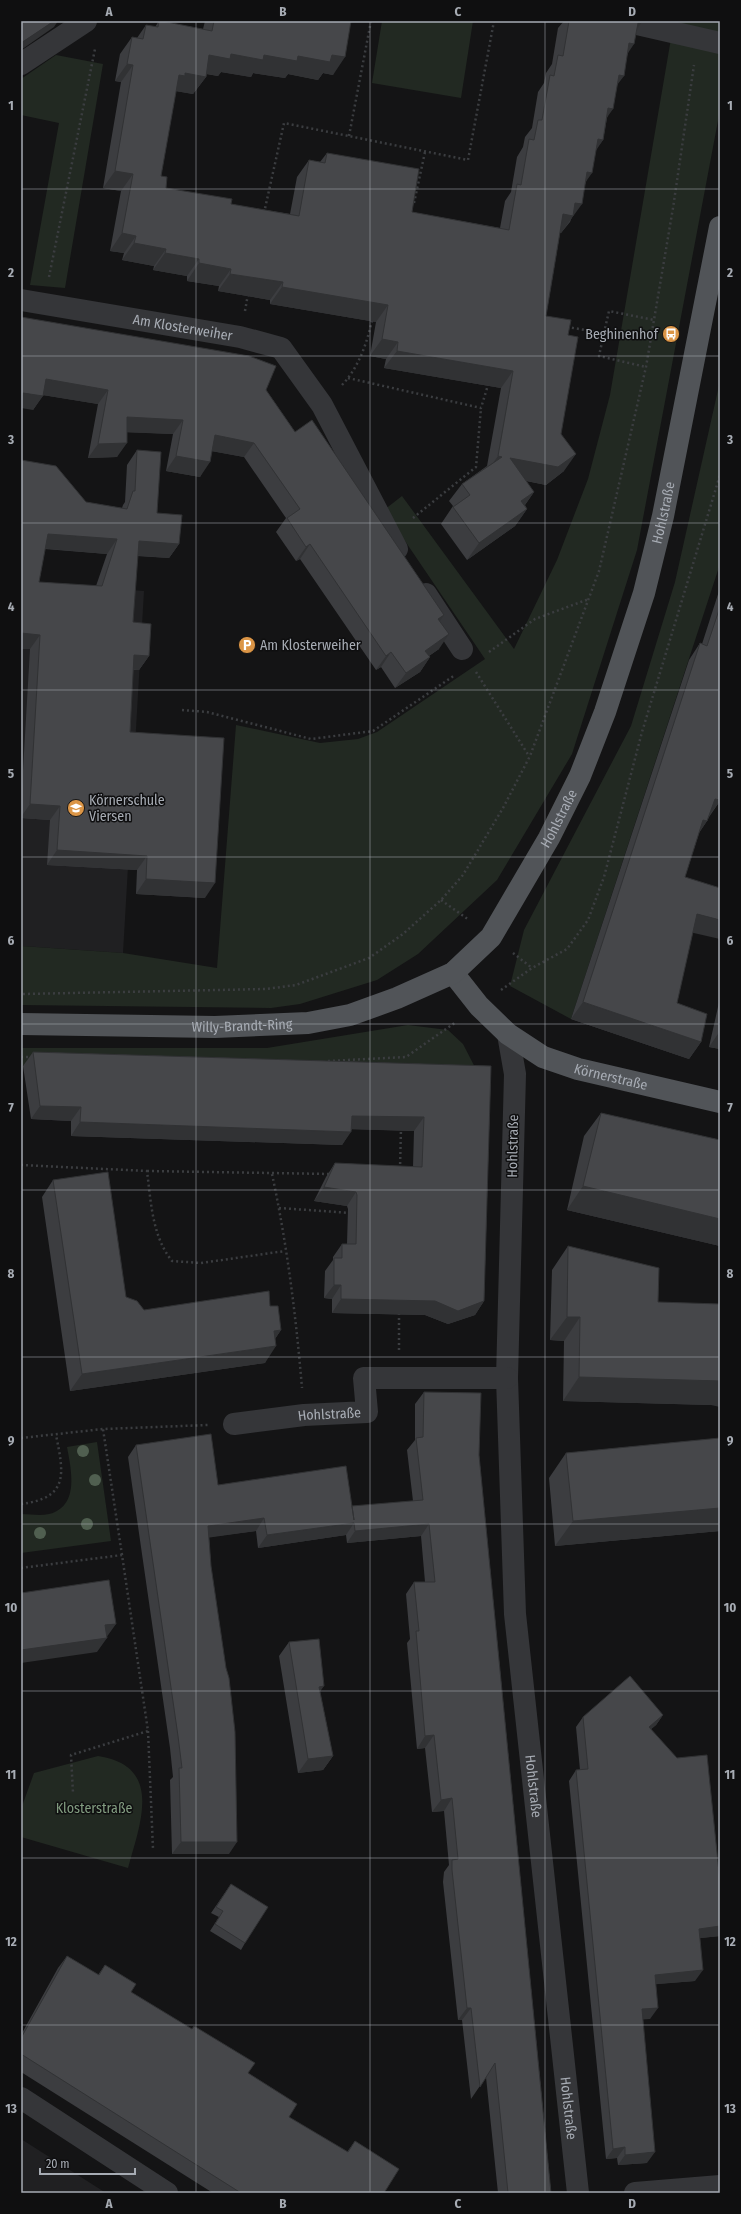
<svg xmlns="http://www.w3.org/2000/svg" width="741" height="2214" font-family="'Fira Sans Condensed',sans-serif">
	<style>
		.built { fill: #202022 }
		.green { fill: #222922 }
		.lines { fill: none; stroke-linecap: round; stroke-linejoin: round }
		.path { stroke: #3b3d40; stroke-width: 2.5; stroke-dasharray: 2 3; stroke-linecap: butt }
		.minor { stroke: #353639; stroke-width: 22 }
		.major { stroke: #515458; stroke-width: 22 }
		.tree { fill: #505f50 }
		.wall { fill: #3c3d40; fill-rule: evenodd }
		.shaded-wall { fill: #313234 }
		.building { fill: #46474a; stroke: #313234; fill-rule: evenodd }
		.grid { fill: none; stroke: #a7acb4; stroke-width: 1; stroke-opacity: 0.55 }
		.labels { text-anchor: middle; dominant-baseline: central; stroke-width: 3; stroke-linejoin: round; paint-order: stroke }
		.street-label { font-size: 14px; fill: #a7acb4; stroke: #0f0f10 }
		.poi-label { font-size: 14px; fill: #a7acb4; stroke: #0f0f10; text-anchor: start }
		.park-label { font-size: 14px; fill: #829c80; stroke: #0f0f10 }
		.neatline { fill: none; stroke: #a7acb4; stroke-width: 1.5 }
		.grid-label { font-size: 13px; text-anchor: middle; font-weight: bold; fill: #a7acb4 }
	</style>
	<rect width="100%" height="100%" fill="#141415"/>
	<path class="built" d="M21 582 144 591 123 953 21 946Z
		M21 2139 106 2193H21Z"/>
	<path class="green" d="M382 21H473L461 98 372 83Z
		M674 21H720V110L637 550 572 754 497 880 418 954 377 980 300 1004 271 1008 21 1005V946L123 953 217 968 236 725 320 743 358 739 377 732 485 659 384 510 402 496 514 649 557 560 588 479 610 395Z
		M56 55 103 64 65 288 30 285 59 123 21 115V79Z
		M720 381V564L571 1019 510 986 524 930 631 726 675 582Z
		M408 1025 448 1030 463 1044 481 1079 21 1065V1048H267Z
		M97 1442 111 1541 21 1553V1514C30 1514 40 1516 49 1514 80 1506 71 1469 67 1447Z
		M98 1756C164 1766 140 1824 128 1868L21 1837V1809L34 1773Z"/>
	<g class="lines">
		<path class="path" d="M349 136 371 21
			M414 203 425 152
			M264 213 284 123 468 160 494 21
			M49 277 95 49
			M245 311 248 294
			M567 327 604 333 599 356 646 367
			M604 333 609 311 654 320
			M348 378 481 408 488 385
			M342 385C359 367 367 343 372 320
			M413 518 476 467 481 408
			M489 652 535 619 589 599
			M476 672 529 756
			M182 710 207 712 311 739 373 731 455 675
			M441 900 469 920
			M513 953 532 968
			M501 990 532 968 567 949 588 920 604 877 642 732 720 475
			M23 994 266 989 296 985 369 958 403 934 441 900 463 875 503 808 530 756 599 571 646 367 673 208 694 65
			M21 1057H31
			M328 1061 406 1057 456 1022
			M21 1165 147 1171C151 1202 152 1236 172 1261L201 1263 285 1251
			M400 1169 401 1128
			M147 1171 331 1174
			M272 1174C287 1244 296 1316 302 1388
			M279 1208 351 1213
			M399 1350V1313
			M21 1438 103 1429
			M21 1504C69 1498 64 1474 56 1435
			M122 1555 103 1429 208 1425
			M21 1568 122 1555 148 1731 71 1755 73 1793
			M148 1731 153 1849"/>
		<g class="minor">
			<path d="M637 24 720 43"/>
			<path d="M21 64 86 21"/>
			<path id="s1" d="M21 300 240 337 281 348 322 405 397 549"/>
			<path d="M426 594 462 649"/>
			<path id="s2" d="M508 1034 515 1074 507 1378 515 1614 578 2193"/>
			<path id="s3" d="M234 1424 304 1415 367 1412 364 1378H507"/>
			<path d="M21 2098 167 2193"/>
			<path d="M635 2193 720 2186"/>
		</g>
		<g class="major">
			<path id="s4" d="M453 973 479 1006 508 1034 543 1057 578 1069 720 1102"/>
			<path id="s5" d="M21 1024 215 1027 308 1023 350 1015 397 998 453 973 491 937 549 838 580 776 605 712 644 593 663 516 720 227"/>
		</g>
	</g>
	<g class="tree">
		<circle cx="83" cy="1451" r="6"/>
		<circle cx="95" cy="1480" r="6"/>
		<circle cx="87" cy="1524" r="6"/>
		<circle cx="40" cy="1533" r="6"/>
	</g>
	<path class="wall" d="M159 21 203 29 205 21H351L333 75 323 73 318 80 288 74 285 78 253 73 251 77 221 72 218 76 206 74V77L193 94 176 91 161 176 166 188 231 204 290 214 297 177 309 160 320 162 327 153 412 212 500 228 505 201 511 192 517 157 523 147 525 137 532 128 538 92 544 83 546 73 552 64 558 28 564 21H642L636 30 628 53 617 85 607 118 603 140 596 149 586 182 570 222 561 233H560L546 316 568 335 561 434 564 471 546 485 526 481 534 492 525 505 527 509 515 526 467 560 441 524 453 506 449 501 462 484 487 466 501 388 384 368 386 359 370 356 376 322 270 304V300L218 291 219 286 187 281V276L153 270 154 266 122 260 124 253 110 251 121 191 103 188 121 82 115 81 120 54 132 37 137 38 146 25 155 27Z
		M21 317 266 390 295 432 440 621 439 649 429 656 430 657 420 672 395 688 381 667 376 670 300 559 296 561 276 532 286 518 244 457 212 451 200 477 166 471 173 434 127 432 117 457 88 458 98 404 43 395 33 410Z
		M137 450 157 513 179 544 169 558 137 556 133 622 149 656 139 670H133L130 732 205 898 136 894 137 870 47 865 50 820 21 818V805L30 649H21V460L86 502 122 508 123 505 125 502 127 465ZM45 549 107 554 96 586 39 582Z
		M720 588V801L709 817 707 821 699 833 685 877 692 933 677 1003 701 1042 689 1059 571 1019 689 660 700 643 702 644Z
		M720 998V1049L709 1047Z
		M33 1052 491 1066 484 1301 475 1315 448 1324 425 1315 332 1313V1299L324 1298 325 1271 333 1260V1257L342 1244H347L348 1209 347 1206 314 1201 326 1177 335 1163 413 1167 414 1131 352 1129 342 1145 71 1136V1121L31 1119 23 1066Z
		M601 1113 720 1140V1246L567 1210 584 1136Z
		M53 1180 126 1297 144 1310 270 1306 281 1330 275 1339 265 1363 70 1391 42 1197Z
		M568 1246 658 1302 711 1405 563 1401 564 1341 550 1340 552 1270Z
		M424 1392 479 1455 551 2193H498L486 2077 471 2099 462 2020H458L443 1882 444 1872 449 1865 444 1811 432 1812 425 1748 417 1749 407 1643 410 1639 406 1594 414 1582H425L421 1536 347 1543 346 1535 258 1548 256 1531 209 1537 229 1854H172L170 1780 173 1777 170 1748 128 1457 136 1445 218 1485 352 1507 413 1501 407 1450 415 1440V1404Z
		M720 1438V1531L555 1546 549 1478 566 1453Z
		M289 1642 320 1692 333 1756 323 1770 298 1773 279 1656Z
		M663 1715 656 1725 651 1729 720 1882V1936L700 1938 695 1981 655 1984 650 2019H643L647 2163 618 2165 617 2158 606 2159 569 1781 576 1770H580L576 1727 583 1717Z
		M231 1884 245 1943 241 1950 210 1931 219 1917 211 1913Z
		M67 1956 98 1975 105 1965 131 1992 248 2073 289 2117 347 2152 355 2141 384 2193H213L21 2072V2035L58 1968Z"/>
	<path class="shaded-wall" d="M54 21H58L54 27 21 50V43Z
		M638 23H641L629 41Z
		M629 43 634 44 622 62Z
		M231 54 298 56 332 55 345 57 333 75 323 73 318 80 288 74 285 78 253 73 251 77 221 72 218 76 197 72 209 55Z
		M127 64 133 65 121 82 115 81Z
		M185 73 206 77 193 94 175 91 179 75Z
		M619 75 624 76 611 93Z
		M608 108 613 109 601 126Z
		M598 139 603 140 591 158Z
		M115 171 133 174 121 191 103 188Z
		M587 172 592 173 580 190Z
		M575 203 582 204 561 233 550 232 563 214Z
		M122 233 136 236 124 253 110 251Z
		M134 243 166 249 154 266 122 260Z
		M165 253 199 259 187 276 153 270Z
		M199 263 231 269 219 286 187 281Z
		M230 274 283 282 270 300 218 291Z
		M282 287 388 305 376 322 270 304Z
		M382 339 398 342 386 359 370 356Z
		M397 351 513 371 501 388 384 368Z
		M46 379 108 390 98 404 36 394Z
		M23 393 43 396 33 410 21 408V395Z
		M127 417 183 420 173 434 117 432Z
		M215 435 254 443 244 457 205 450Z
		M127 443 117 457 88 458 98 444Z
		M576 454 564 471 546 485 498 475 510 458Z
		M176 456 210 462 200 477 166 471Z
		M498 456 502 457 486 473Z
		M534 492 522 509 521 501Z
		M527 509 515 526 467 560 479 543Z
		M48 534 117 539 107 554 38 548Z
		M139 541 179 544 169 558 128 555Z
		M310 544 300 559 296 561 306 547Z
		M444 615 434 630 438 619Z
		M21 633 40 635 30 649H21Z
		M449 634 439 649 415 665 425 651Z
		M391 652 381 667 376 670 386 656Z
		M134 655 149 656 139 670 124 669Z
		M430 657 420 672 395 688 406 673Z
		M715 799 720 801 708 817Z
		M30 804 60 806 50 820 21 818V817Z
		M703 820 707 821 695 838Z
		M57 850 147 856 137 870 47 865Z
		M146 879 215 883 205 898 136 894Z
		M697 914 720 920V939L685 931Z
		M583 1002 701 1042 689 1059 571 1019Z
		M720 1031V1049L709 1047Z
		M40 1106 81 1107 71 1121 31 1119Z
		M352 1116 424 1117 414 1131 342 1129Z
		M80 1122 351 1132 342 1145 71 1136Z
		M583 1186 720 1219V1246L567 1210Z
		M324 1187 356 1192 347 1206 314 1201Z
		M334 1285H341L332 1299 324 1298Z
		M341 1299 435 1301H484L475 1315 448 1324 425 1315 332 1313Z
		M567 1317H580L564 1341 550 1340Z
		M281 1330 269 1347 274 1331Z
		M276 1346 265 1363 70 1391 82 1374Z
		M579 1377 720 1381V1407L711 1405 563 1401Z
		M720 1508V1531L555 1546 573 1521Z
		M264 1518 256 1531 199 1539 208 1526Z
		M354 1523 346 1535 258 1548 267 1535Z
		M429 1524 421 1536 347 1543 355 1531Z
		M116 1624 106 1638H107L97 1652 21 1663V1650L105 1625Z
		M324 1686 314 1700 319 1687Z
		M663 1715 656 1725 642 1737 649 1727Z
		M434 1735 425 1748 417 1749 425 1736Z
		M333 1756 323 1770 298 1773 308 1759Z
		M452 1798 444 1811 432 1812 441 1800Z
		M181 1842H237L229 1854H172Z
		M720 1926V1936L692 1939 699 1929Z
		M703 1970 695 1981 647 1985 655 1975Z
		M467 2008H471L462 2020H458Z
		M658 2008 650 2019 635 2020 642 2009Z
		M625 2147 617 2158 606 2159 613 2149Z
		M655 2152 647 2163 618 2165 625 2155Z"/>
	<path class="building" d="M21 21H54L21 43Z
		M159 21H162L212 31 214 21H351L345 57 332 55 330 62 298 56 297 61 264 55 263 60 231 54 230 59 209 55 206 77 185 73V76L179 75 161 176 167 177 166 188 232 199 231 204 299 216 309 160 325 163 327 153 419 169 412 212 509 230 517 184 521 185 529 139 534 140 538 120H542L550 75 554 76 558 55 563 56 569 21H642L641 23H638L634 44 629 43 624 76 619 75 613 109 608 108 603 140 598 139 592 173 587 172 582 204 575 203 573 216 563 214 546 316 571 320 568 335 578 337 561 434 576 454 558 467 510 458 534 492 521 501 527 509 479 543 453 507 470 495 462 484 502 457 498 456 513 371 397 351 398 342 382 339 388 305 282 287 283 282 230 274 231 269 199 263V259L165 253 166 249 134 243 136 236 122 233 133 174 115 171 133 65 127 64 132 37 143 39 146 25 158 27Z
		M21 317 249 356 276 366 266 390 295 432 312 420 444 615 438 619 449 634 425 651 430 657 406 673 391 652 386 656 310 544 306 547 287 518 300 509 254 443 215 435 210 462 176 456 183 420 127 417V443L98 444 108 390 46 379 43 396 23 393 21 404Z
		M137 450 161 452 157 513 182 515 179 544 139 541 133 622 151 624 149 656 134 655 130 732 224 738 215 883 146 879 147 856 57 850 60 806 30 804 40 635 21 633V460L56 466 86 502 127 509 133 491H135ZM48 534 117 539 102 586 39 582Z
		M720 607V800L715 799 707 821 703 820 685 877 720 888V920L697 914 677 1003 707 1014 701 1042 583 1002 700 643 707 646Z
		M33 1052 491 1066 484 1301 458 1311 435 1301 341 1299V1285H334V1258H342V1244H356L357 1195 356 1192 324 1187 335 1163 422 1167 424 1117 352 1116 351 1132 80 1122 81 1107 40 1106Z
		M601 1113 720 1140V1219L583 1186Z
		M108 1172 126 1297 137 1301 144 1310 269 1291 270 1306H278L281 1330 274 1331 276 1346 82 1374 53 1180Z
		M568 1246 659 1268 658 1302 720 1304V1381L579 1377 580 1317H567Z
		M424 1392 481 1393 479 1455 551 2193H508L495 2063 480 2087 471 2008H467L452 1870V1860L458 1859 452 1798 441 1800 434 1735 425 1736 416 1631H419L414 1582H435L429 1524 355 1531 354 1523 267 1535 264 1518 208 1526 211 1566 226 1668 229 1678 235 1732 237 1842H181L179 1768H182L178 1736 136 1445 211 1434 218 1485 346 1466 354 1520 352 1506 423 1500 416 1438 423 1437Z
		M720 1438V1508L573 1521 566 1453Z
		M109 1580 116 1624 105 1625 107 1638 21 1650V1593Z
		M319 1639 324 1686 319 1687 333 1756 308 1759 289 1642Z
		M630 1676 663 1715 649 1727 677 1758 707 1755 720 1882V1926L699 1929 703 1970 655 1975 658 2008 642 2009 655 2152 625 2155V2147L613 2149 576 1770 588 1769 583 1717Z
		M231 1884 268 1907 245 1943 215 1924 223 1911 216 1907Z
		M67 1956 99 1975 105 1965 136 1984 131 1992 192 2029 194 2026 255 2063 248 2073 297 2104 289 2117 348 2152 355 2141 399 2169 384 2193H241L21 2054V2038Z"/>
	<path class="grid" d="M196 21V2193M370 21V2193M545 21V2193M21 189H720M21 356H720M21 523H720M21 690H720M21 857H720M21 1024H720M21 1190H720M21 1357H720M21 1524H720M21 1691H720M21 1858H720M21 2025H720"/>
	<defs>
		<g id="bus-disc" transform="scale(0.9)"><circle r="9.5" fill="#db9546" stroke="#0f0f10"/><path d="M-5-6H5V4H4V6H2V4H-2V6H-4V4H-5ZM-3.5-4V0h7V-4ZM-3.5 1.2v1.5H-2V1.2ZM2 1.2v1.5H3.5V1.2Z" fill="#fff"/></g>
		<g id="parking-disc" transform="scale(0.9)"><circle r="9.5" fill="#db9546" stroke="#0f0f10"/><path d="M-3.5-5.5H1a3.5 3.5 0 0 1 0 7H-1V5.5H-3.5ZM-1-3.4V-.6H.8a1.4 1.4 0 0 0 0-2.8Z" fill="#fff"/></g>
		<g id="school-disc" transform="scale(0.9)"><circle r="9.5" fill="#db9546" stroke="#0f0f10"/><path d="M0-5L7-2L0 1L-7-2ZM-4 1L0 2.5L4 1V4Q0 6-4 4Z" fill="#fff"/></g>
	</defs>
	<g fill-rule="evenodd">
		<use href="#bus-disc" x="671" y="334"/>
		<use href="#parking-disc" x="247" y="645"/>
		<use href="#school-disc" x="76" y="808"/>
	</g>
	<g class="labels">
		<g class="street-label">
			<text stroke="none"><textPath href="#s1" startOffset="164">Am Klosterweiher</textPath></text>
			<text stroke="none"><textPath href="#s5" startOffset="954">Hohlstraße</textPath></text>
			<text stroke="none"><textPath href="#s5" startOffset="630">Hohlstraße</textPath></text>
			<text stroke="none"><textPath href="#s5" startOffset="221">Willy-Brandt-Ring</textPath></text>
			<text stroke="none"><textPath href="#s4" startOffset="195">Körnerstraße</textPath></text>
			<text transform="translate(513 1146) rotate(-89)">Hohlstraße</text>
			<text stroke="none"><textPath href="#s3" startOffset="96">Hohlstraße</textPath></text>
			<text stroke="none"><textPath href="#s2" startOffset="754">Hohlstraße</textPath></text>
			<text stroke="none"><textPath href="#s2" startOffset="1078">Hohlstraße</textPath></text>
		</g>
		<g class="poi-label">
			<text x="658" y="334" text-anchor="end">Beghinenhof</text>
			<text x="260" y="645">Am Klosterweiher</text>
			<text x="89" y="800">Körnerschule<tspan x="89" dy="16">Viersen</tspan></text>
		</g>
		<g class="park-label">
			<text x="94" y="1808">Klosterstraße</text>
		</g>
	</g>
	<rect width="741" height="2214" fill="none" stroke="#0f0f10" stroke-width="44"/>
	<path d="M40 2168v6h95v-6" fill="none" stroke="#a7acb4" stroke-width="2"/>
	<text x="46" y="2168" font-size="12" fill="#a7acb4" stroke="#0f0f10" stroke-width="3" paint-order="stroke">20 m</text>
	<rect x="22" y="22" width="697" height="2170" class="neatline"/>
	<g class="grid-label">
		<text x="109" y="16">A</text>
		<text x="283" y="16">B</text>
		<text x="458" y="16">C</text>
		<text x="632" y="16">D</text>
		<text x="11" y="110">1</text>
		<text x="730" y="110">1</text>
		<text x="11" y="277">2</text>
		<text x="730" y="277">2</text>
		<text x="11" y="444">3</text>
		<text x="730" y="444">3</text>
		<text x="11" y="611">4</text>
		<text x="730" y="611">4</text>
		<text x="11" y="778">5</text>
		<text x="730" y="778">5</text>
		<text x="11" y="945">6</text>
		<text x="730" y="945">6</text>
		<text x="11" y="1112">7</text>
		<text x="730" y="1112">7</text>
		<text x="11" y="1278">8</text>
		<text x="730" y="1278">8</text>
		<text x="11" y="1445">9</text>
		<text x="730" y="1445">9</text>
		<text x="11" y="1612">10</text>
		<text x="730" y="1612">10</text>
		<text x="11" y="1779">11</text>
		<text x="730" y="1779">11</text>
		<text x="11" y="1946">12</text>
		<text x="730" y="1946">12</text>
		<text x="11" y="2113">13</text>
		<text x="730" y="2113">13</text>
		<text x="109" y="2208">A</text>
		<text x="283" y="2208">B</text>
		<text x="458" y="2208">C</text>
		<text x="632" y="2208">D</text>
	</g>
</svg>
